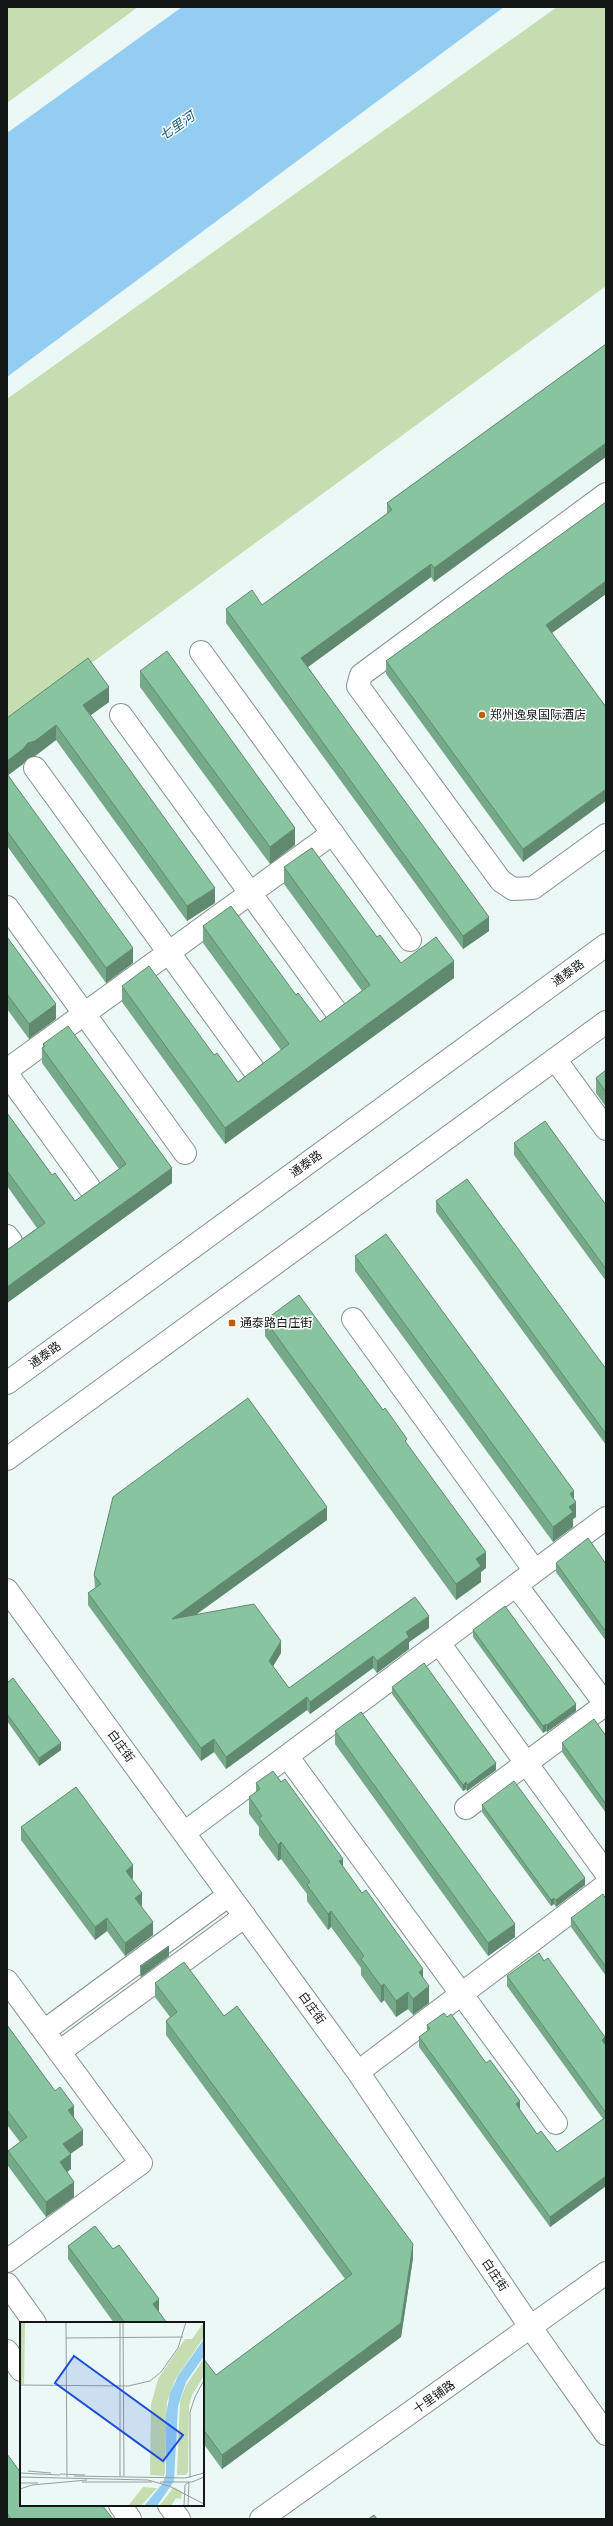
<svg xmlns="http://www.w3.org/2000/svg" width="613" height="2526" font-family="'Work Sans','Noto Sans SC',sans-serif">
	<style>
		.green { fill: #c5ddb0 }
		.water { fill: #93cdf2 }
		.lines { fill: none; stroke-linecap: round; stroke-linejoin: round }
		.minor-casing { stroke: #85918f; stroke-width: 24 }
		.minor { stroke: #fff; stroke-width: 22 }
		.wall { fill: #76a98a }
		.shaded-wall { fill: #608970 }
		.building { fill: #89c4a0; stroke: #608970 }
		.poi-dot { fill: #bb5d12; stroke: #fff; stroke-width: 1.5 }
		.labels { text-anchor: middle; dominant-baseline: central; stroke-width: 3; stroke-linejoin: round; paint-order: stroke }
		.poi-label { font-size: 12px; fill: #131817; stroke: #fff; text-anchor: start }
		.street-label { font-size: 12px; fill: #131817; stroke: #fff }
		.water-label { font-size: 13px; font-style: italic; fill: #12597c; stroke: #fff }
		.inset-road { fill: none; stroke: #959e9d; stroke-width: 1 }
		.view { fill: #1d4ed8; fill-opacity: 0.15; stroke: #1d4ed8; stroke-width: 2 }
		.inset-edge { fill: none; stroke: #131817; stroke-width: 2 }
	</style>
	<rect width="100%" height="100%" fill="#ecf8f6"/>
	<path class="green" d="M7 7H138L7 103Z
		M557 7H606V286L7 725V399Z"/>
	<path class="water" d="M182 7H504L7 377V133Z"/>
	<g class="lines">
		<g class="minor-casing">
			<path id="minor" d="M606 494 361 675 358 686 501 881 513 889 533 888 606 835
				M201 652 410 940
				M121 715 335 1010
				M35 768 254 1070
				M7 907 185 1153
				M555 1059 606 1129
				M7 1070 333 833
				M7 1074 89 1187
				M7 1236 11 1241
				M353 1319 535 1571
				M7 1383 606 945
				M7 1459 606 1022
				M516 1585 606 1705
				M7 1590 358 2072 531 2328 606 2434
				M439 1643 606 1873
				M287 1756 556 2123
				M466 1808 606 1704
				M184 1833 606 1518
				M7 1981 141 2163 7 2261
				M44 2031 229 1895
				M59 2052 245 1916
				M358 2072 606 1885
				M7 2284 35 2323
				M7 2351 21 2370
				M120 2505 130 2519
				M169 2505 179 2519
				M261 2519 606 2273"/>
		</g>
		<use href="#minor" class="minor"/>
	</g>
	<path class="wall" d="M606 344 434 582 431 577 308 667 489 931 463 949 226 623V609L262 605 387 514V503Z
		M606 502V594L552 633 523 862 386 674V661Z
		M140 671 295 845 270 864 140 687Z
		M109 702 90 715 215 903 187 921 56 740 35 756 28 758 23 764 8 775 133 963 106 983 7 846V718Z
		M284 867 377 937 401 963 454 978 225 1144 122 1002V986L214 1055 238 1082 281 1050 203 943V926L296 995 320 1022 362 991 284 884Z
		M7 937 56 1019 29 1039 7 1009Z
		M43 1044 172 1183 7 1303V1250L37 1228 7 1186V1113L52 1175 75 1201 119 1169 42 1063V1048L43 1047Z
		M606 1070V1107L596 1093V1078Z
		M514 1143 606 1205V1281L514 1155Z
		M436 1201 606 1369V1445L436 1212Z
		M355 1256 574 1499 576 1517 573 1519V1527L553 1542 355 1271Z
		M265 1320 407 1444 486 1568 481 1572V1582L456 1600 265 1336Z
		M327 1520 195 1615 281 1653 273 1666 289 1688 429 1628 409 1642V1649L377 1673 373 1668 310 1714 307 1710 226 1769 214 1752 201 1761 88 1605V1593L95 1588 94 1575Z
		M556 1563 606 1564V1641L556 1572Z
		M473 1630 576 1711 547 1732 546 1731 543 1733 473 1637Z
		M7 1683 61 1750 39 1766 7 1721Z
		M392 1687 496 1770 467 1791 466 1789 463 1791 392 1694Z
		M335 1731 515 1937 488 1956 335 1744Z
		M606 1736V1813L562 1752V1743Z
		M256 1783 343 1867 423 1977 429 2003 413 2015 408 2009 396 2017 384 2000 381 2003 361 1975V1968L331 1927 328 1930 307 1901V1894L281 1859 278 1861 259 1835V1827L249 1814V1797L256 1792Z
		M482 1805 585 1885 556 1907 554 1904 551 1906 482 1812Z
		M21 1827 133 1878 132 1879 142 1905 141 1906 153 1935 125 1956 107 1931 95 1940 21 1840Z
		M606 1899V1976L571 1927V1918Z
		M169 1956 141 1977 140 1976V1966Z
		M507 1976 606 2046V2186L550 2227 419 2047V2037L427 2031V2025L520 2110 537 2134 557 2152 603 2119 507 1986Z
		M155 1983 224 2016 413 2258 401 2337 222 2469 203 2443V2358L216 2375 345 2279 166 2035V2021L170 2017 155 1997Z
		M7 2025 74 2117 83 2145 70 2154 71 2169 67 2172 74 2197 46 2217 8 2166V2151L20 2142 7 2125Z
		M68 2246 159 2312 167 2323H114L68 2259Z
		M7 2454 21 2505 113 2519H7Z"/>
	<path class="shaded-wall" d="M606 443V457L434 582V568Z
		M431 564V577L301 672V658Z
		M606 581V594L546 637V625Z
		M109 687V702L83 721V705Z
		M56 725V740L35 756 28 758 23 764 7 776V761L28 743Z
		M606 789V801L523 862V849Z
		M295 828V845L270 864V847Z
		M215 888V903L187 921V906Z
		M489 917V931L463 949V936Z
		M133 948V963L106 983V968Z
		M454 961V978L225 1144V1128Z
		M56 1004V1019L29 1039V1024Z
		M172 1168V1183L7 1303V1287Z
		M574 1491V1504L576 1502V1517L573 1519V1527L553 1542V1527L570 1494Z
		M327 1507V1520L172 1632V1619Z
		M486 1552V1568L481 1572V1582L456 1600V1584L476 1559Z
		M429 1616V1628L409 1642V1649L377 1673V1661L406 1632Z
		M281 1641V1653L269 1673V1661Z
		M373 1656V1668L310 1714V1702Z
		M307 1697V1710L226 1769V1757Z
		M576 1704V1711L547 1732V1725Z
		M546 1724V1731L543 1733V1726Z
		M214 1739V1752L201 1761V1748Z
		M61 1743V1750L39 1766V1758Z
		M496 1763V1770L467 1791V1785Z
		M466 1782V1789L463 1791V1785Z
		M281 1842V1859L278 1861V1845Z
		M343 1859V1875L339 1861Z
		M133 1865V1878L126 1884V1871Z
		M585 1878V1885L556 1907V1900Z
		M142 1893V1905L135 1910V1898Z
		M554 1898V1904L551 1906V1900Z
		M331 1911V1927L328 1930V1914Z
		M107 1918V1931L95 1940V1927Z
		M153 1922V1935L125 1956V1943Z
		M515 1924V1937L488 1956V1943Z
		M169 1946V1956L141 1977V1967Z
		M423 1969V1985L419 1972Z
		M384 1984V2000L381 2003V1986Z
		M429 1986V2003L413 2015V1999Z
		M408 1992V2009L396 2017V2001Z
		M605 2037V2047L602 2040Z
		M520 2101V2111L516 2104Z
		M74 2106V2121L68 2110Z
		M83 2130V2145L63 2159V2144Z
		M71 2154V2169L60 2177V2162Z
		M606 2176V2186L550 2227V2217Z
		M74 2182V2197L46 2217V2202Z
		M413 2244V2258L401 2337 222 2469V2455Z
		M159 2299V2313L153 2304Z"/>
	<path class="building" d="M606 344V443L434 568 431 564 301 658 489 917 463 936 226 609 252 590 262 605 392 510 387 503Z
		M606 502V581L546 625 606 707V789L523 849 386 661Z
		M167 651 295 828 270 847 140 671Z
		M88 658 109 687 83 705 215 888 187 906 56 725 35 741 28 743 23 749 7 761V718Z
		M7 774 133 948 106 968 7 831Z
		M312 848 377 937 380 935 401 963 436 937 454 961 225 1128 122 986 149 966 214 1055 217 1053 238 1082 289 1044 203 926 231 906 296 995 298 993 320 1022 370 985 284 867 310 849Z
		M7 937 56 1004 29 1024 7 994Z
		M68 1026 172 1168 7 1287V1250L45 1223 7 1171V1113L52 1175 55 1173 75 1201 126 1164 42 1048 45 1046 43 1044Z
		M606 1070V1092L596 1078Z
		M545 1121 606 1205V1269L514 1143Z
		M467 1179 606 1369V1434L436 1201Z
		M386 1234 574 1491 570 1494 576 1502 569 1507 573 1512 553 1527 355 1256Z
		M299 1295 383 1410 385 1408 407 1439 405 1441 486 1552 476 1559 481 1566 456 1584 265 1320Z
		M248 1398 327 1507 172 1619 254 1604 281 1641 269 1661 289 1688 415 1597 429 1616 406 1632 409 1637 377 1661 373 1656 310 1702 307 1697 226 1757 214 1739 201 1748 88 1593 101 1584 94 1575 113 1497Z
		M588 1538 606 1564V1632L556 1563Z
		M505 1606 576 1704 547 1725 546 1724 543 1726 473 1630Z
		M424 1663 496 1763 467 1785 466 1782 463 1785 392 1687Z
		M13 1678 61 1743 39 1758 7 1714V1683Z
		M361 1712 515 1924 488 1943 335 1731Z
		M594 1719 606 1736V1804L562 1743Z
		M273 1771 281 1782 285 1779 343 1859 339 1861 362 1893 366 1890 423 1969 419 1972 429 1986 413 1999 408 1992 396 2001 384 1984 381 1986 361 1959 364 1956 331 1911 328 1914 307 1885 310 1882 281 1842 278 1845 259 1818 262 1816 249 1797 260 1789 256 1783Z
		M514 1781 585 1878 556 1900 554 1898 551 1900 482 1805Z
		M76 1787 133 1865 126 1871 142 1893 135 1898 153 1922 125 1943 107 1918 95 1927 21 1827Z
		M603 1894 606 1899V1967L571 1918Z
		M169 1946 141 1967 140 1966Z
		M539 1953 544 1961 548 1958 605 2037 602 2040 606 2046V2113L507 1976Z
		M184 1962 224 2016 237 2006 413 2244 401 2323 222 2455 203 2429V2358L216 2375 352 2274 166 2021 177 2012 155 1983Z
		M444 2013 447 2017 451 2014 486 2063 490 2060 520 2101 516 2104 537 2134 541 2131 557 2152 606 2117V2176L550 2217 419 2037 430 2029 427 2025Z
		M7 2025 55 2091 60 2087 74 2106 68 2110 83 2130 63 2144 71 2154 60 2162 74 2182 46 2202 8 2151 27 2137 7 2110Z
		M95 2226 113 2249 119 2245 159 2299 153 2304 167 2323H125L68 2246Z
		M7 2454 21 2473V2505H102L113 2519H11L7 2513Z
		M374 2515 377 2519H368Z"/>
	<g class="poi-dot">
		<circle cx="482" cy="715" r="4"/>
		<rect x="228" y="1319" width="8" height="8" rx="2"/>
	</g>
	<g class="labels">
		<g class="poi-label">
			<text x="490" y="715">郑州逸泉国际酒店</text>
			<text x="240" y="1323">通泰路白庄街</text>
		</g>
		<g class="street-label">
			<text transform="translate(568 973) rotate(-36)">通泰路</text>
			<text transform="translate(306 1164) rotate(-36)">通泰路</text>
			<text transform="translate(45 1355) rotate(-36)">通泰路</text>
			<text transform="translate(121 1746) rotate(54)">白庄街</text>
			<text transform="translate(312 2008) rotate(54)">白庄街</text>
			<text transform="translate(495 2275) rotate(56)">白庄街</text>
			<text transform="translate(434 2397) rotate(-35)">十里铺路</text>
		</g>
		<g class="water-label">
			<text transform="translate(177 126) rotate(-35)">七里河</text>
		</g>
	</g>
	<g transform="translate(20 2322)">
		<rect width="184" height="184" fill="#ecf8f6"/>
		<path d="M0 0H5L4 62H0ZM184 0V15L155 58 147 80 145 151 144 154 130 153 131 83 138 57 165 17H172ZM184 37V54L172 73 169 84 168 150 166 153H157L160 79 166 63ZM123 165 137 166 121 184H108ZM154 165 162 170 161 177 156 176 151 184H139Z" fill="#c5ddb0"/>
		<path d="M184 17V34L166 60 158 84 154 159 137 184H124L143 161 146 152V93L150 71 158 54Z" fill="#93cdf2"/>
		<path class="inset-road" d="M46 0 47 155M103 0 104 154M46 16 163 15M0 63 108 64 130 59 141 50 158 26 166 0M8 149 31 151M0 151 40 153M40 152 65 153M54 154 165 156 184 151M0 155 128 158 149 164 184 182M100 155V0M170 156V90L175 75 184 58M62 160H132M140 160H172L184 155M0 161H18M0 167 12 163 67 158M164 184 165 163 169 160M168 184 169 160"/>
		<path class="view" d="M54 34 163 113 143 139 35 61Z"/>
		<rect width="184" height="184" class="inset-edge"/>
	</g>
	<rect width="613" height="2526" fill="none" stroke="#131817" stroke-width="16"/>
</svg>
